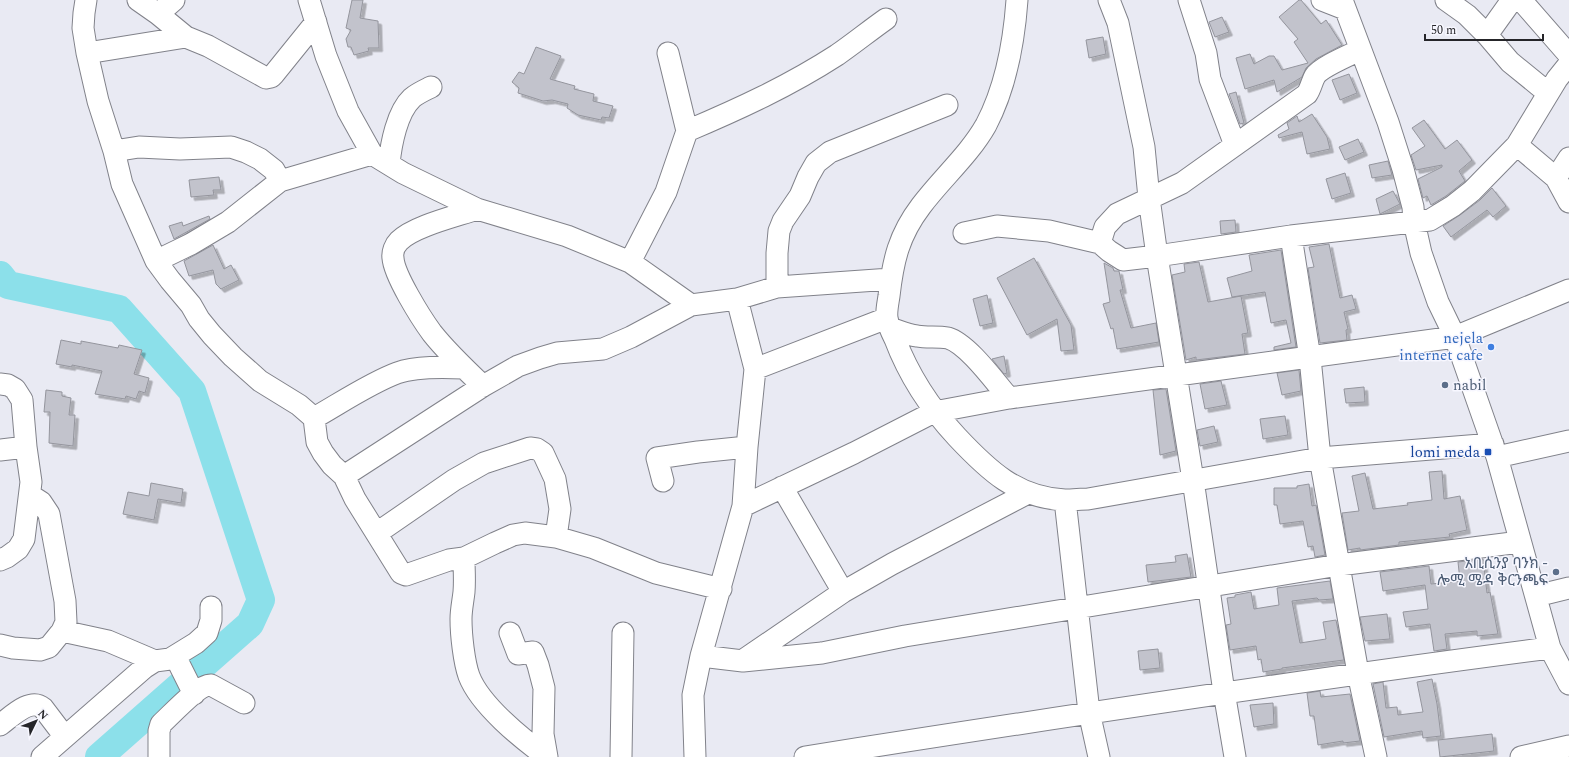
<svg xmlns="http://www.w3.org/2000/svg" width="1569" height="757" font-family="Spectral,'Noto Sans Ethiopic',serif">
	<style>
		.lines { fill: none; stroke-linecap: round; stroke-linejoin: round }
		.river { stroke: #8ce0ea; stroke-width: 28 }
		.building { fill: #c2c3cc; stroke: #94959d; filter: url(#shadow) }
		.minor-casing { stroke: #81828a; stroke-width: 23 }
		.minor { stroke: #fff; stroke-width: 21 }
		.shop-dot { fill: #3f7fe0; stroke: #f7f7ff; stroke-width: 1.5 }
		.service-dot { fill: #5c6f8a; stroke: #f7f7ff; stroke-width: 1.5 }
		.transit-dot { fill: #1a4fb4; stroke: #f7f7ff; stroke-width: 1.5 }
		.labels { text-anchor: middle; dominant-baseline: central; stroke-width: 3; stroke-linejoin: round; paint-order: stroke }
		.shop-label { font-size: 15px; fill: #366cbe; stroke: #f7f7ff; text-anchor: end }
		.service-label { font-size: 15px; fill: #4e5e75; stroke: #f7f7ff; text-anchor: start }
		.transit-label { font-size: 15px; fill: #164399; stroke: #f7f7ff; text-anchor: end }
	</style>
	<defs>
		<filter id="shadow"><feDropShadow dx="3.5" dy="3.5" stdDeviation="0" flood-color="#0004"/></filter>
	</defs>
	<rect width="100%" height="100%" fill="#e9eaf3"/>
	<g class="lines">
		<path class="river" d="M0 275 8 285 119 309 192 391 261 600 250 624 99 757"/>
	</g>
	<path class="building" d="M352 0H363L360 18 378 21 379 48H368L369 51 354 55 351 47H348L346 39 351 30 346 28Z
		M1299 0H1301L1321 24 1326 20 1342 45 1316 59 1306 68 1302 77 1277 92 1274 80 1245 89 1236 58 1250 54 1254 64 1269 56H1274L1282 70 1308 63 1294 42 1298 39 1279 17Z
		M1222 17 1229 32 1215 37 1209 22Z
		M1103 37 1106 54 1089 58 1086 40Z
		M536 47 561 56 550 79 575 86 574 89 594 94 593 101 613 106 609 118 602 117 601 120 578 115 567 108 568 104 552 100 543 101 518 93 519 88 512 82 519 72 524 74Z
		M1349 74 1357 93 1340 100 1332 80Z
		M1236 92 1244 123 1240 124 1229 94Z
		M1312 114 1327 137 1330 149 1307 154 1302 132 1279 138 1278 135 1289 129 1287 123 1297 116 1299 122Z
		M1424 120 1445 149 1457 140 1472 160 1459 171 1465 181 1446 196 1431 205 1427 196 1423 198 1418 179 1442 167V165L1416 170 1411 155 1425 146 1412 128Z
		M1358 139 1364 152 1345 160 1339 147Z
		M1388 161 1392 175 1372 178 1369 165Z
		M1345 173 1351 193 1332 199 1326 179Z
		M219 177 221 190H213L214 195 191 197 189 180Z
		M1492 188 1506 206 1493 217 1487 210 1451 237 1443 226 1460 215 1480 200Z
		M1393 191 1400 204 1380 214 1376 199Z
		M209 216 210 219 174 239 169 226 182 222 183 226Z
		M1235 220 1236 232 1221 234 1220 221Z
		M1329 244 1340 298 1352 295 1356 309 1344 312 1348 329 1346 330 1347 340 1320 343 1308 268 1314 267 1309 247Z
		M213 245 224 269 231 265 239 280 221 289 216 284 213 270 189 276 184 261Z
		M1281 250 1296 347 1274 350V347L1291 343 1286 320 1271 323 1265 292 1232 297 1227 278 1252 271 1249 255Z
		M1034 258 1071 325 1074 350 1061 351 1057 319 1027 335 997 278Z
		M1199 262 1208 302 1241 296 1248 333 1242 334 1245 354 1196 360V357L1186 360 1172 275 1185 272 1184 264Z
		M1104 263 1113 268 1114 271H1119L1123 290H1120L1131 328 1156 323 1159 342 1117 349 1113 328 1111 329 1103 304 1110 302Z
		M987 295 993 323 980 326 973 299Z
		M61 340 81 344V341L118 348 119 345 142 350 134 374 149 378 145 393 139 391 136 399 126 396 125 399 95 394 102 371 72 365V367L56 364Z
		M1004 356 1007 373 1004 374 992 359Z
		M1299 370 1301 391 1282 395 1277 373Z
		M1221 381 1227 405 1205 409 1200 384Z
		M1364 387 1365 402 1346 403 1344 389Z
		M1166 389 1176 451 1160 455 1153 390Z
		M46 390 62 392V396L71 398 69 415H75L73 446 49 443 50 412H44Z
		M1285 416 1288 435 1263 439 1260 419Z
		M1214 426 1218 442 1200 446 1197 430Z
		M1442 471 1444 499 1460 496 1467 530 1449 534 1450 537 1399 542V545L1360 550V548L1348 550 1342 513 1359 511 1352 476 1365 473 1373 509 1408 505 1407 503 1432 500 1429 472Z
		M151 483 183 489 181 503 158 499 154 520 123 514 128 492 149 496Z
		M1309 484 1312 506 1316 505 1325 555 1315 557 1313 546 1308 547 1303 521 1280 524 1277 505H1274V488H1297V486Z
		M1187 554 1191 577 1148 582 1146 565 1176 562 1175 556Z
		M1483 559 1487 593 1490 592 1498 634 1477 636V631L1445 634 1447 649 1434 651 1430 624 1406 627 1403 612 1428 609 1425 585 1383 591 1380 572 1429 566 1431 584 1460 581 1458 562Z
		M1330 581 1333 599 1319 600 1317 598 1292 601 1300 643 1326 639 1323 622 1336 620 1344 660 1282 668V669L1263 672 1261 659 1258 660 1256 646 1230 650 1226 625 1231 624 1227 598 1235 597V595L1251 592 1254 609 1279 605 1277 588Z
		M1387 614 1390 639 1365 641 1360 617Z
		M1158 649 1160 668 1140 670 1138 651Z
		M1432 679 1437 704 1441 736 1423 738 1422 731 1384 737 1373 684 1383 682 1386 708 1397 707 1398 715 1423 712 1417 682Z
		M1320 691 1321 697 1350 694 1360 741 1343 743V741L1318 745 1314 716H1310L1307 693Z
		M1273 703 1274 724 1254 727 1250 705Z
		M1492 734 1494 751 1440 757 1438 740Z"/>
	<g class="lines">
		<g class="minor-casing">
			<path id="minor" d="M86 0 84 13 83 28 87 53 98 101 114 151 122 184 156 261 170 280 191 305 199 319 212 335 233 357 260 381 299 405 314 418 317 442 323 453 332 465 344 476 355 499 401 573 406 575 449 560 464 558 495 543 513 535 525 533 556 537 594 548 656 573 721 589
				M138 0 158 14 186 37 208 46 266 78 271 77 274 74 316 22
				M309 0 326 56 348 111 372 154 403 173 477 209 567 236 630 262 691 305
				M1017 0C1014 42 1006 87 986 125 969 155 942 178 921 206 899 235 893 260 889 296 888 303 886 311 887 318 888 325 892 333 895 339 909 376 930 408 957 437 988 470 1017 498 1065 500 1073 500 1081 499 1088 499L1320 458 1493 444
				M1109 0 1118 23 1144 147 1149 198 1157 256 1193 480 1224 692 1235 757
				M1189 0 1206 53 1210 79 1235 145
				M1322 0 1345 9
				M1342 0 1388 122 1403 169 1413 207 1414 222 1421 253 1438 302 1455 337 1497 457 1550 648 1569 684
				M1446 0 1467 15 1487 35 1510 62 1548 93
				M1521 0 1569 55
				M158 14 174 0
				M1487 35 1512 0
				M87 53 186 37
				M687 131C739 109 789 86 837 55 853 44 869 31 886 19
				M1517 145 1556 178 1569 202
				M114 151 139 147 180 149 231 147 246 152 260 159 274 170 280 181
				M389 164C391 144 397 112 412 98 418 93 425 90 431 87
				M1556 178 1569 158
				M477 209C457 216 414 226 399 241 395 245 392 252 393 258 394 275 421 318 432 333 447 352 465 369 483 386
				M964 233 997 226 1049 231 1100 243 1109 251 1123 260 1157 256 1291 236 1430 220 1453 206 1472 191 1517 145 1557 79 1569 64
				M1291 236 1310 358 1320 458 1358 673 1376 757
				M1100 243 1105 227 1117 214 1182 183 1307 94C1311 88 1312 81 1315 76 1321 67 1350 55 1360 50
				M156 261 191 244 228 222 280 181 372 154
				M630 262 666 192 687 131 668 53
				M777 287V253L779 231 783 221 800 196 808 177 816 163 830 152 947 105
				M890 328C899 331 908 335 917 336 927 338 937 336 948 338 968 344 995 382 1009 398
				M755 369 887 318
				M0 384 8 385 15 389 22 400 26 447 31 482 24 539 18 549 7 557 0 560
				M314 418C339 404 370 383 397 373 416 366 444 367 464 368
				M0 450 26 447
				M1497 457 1569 441
				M344 476 483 386 518 366 540 358 557 353 603 349 631 337 691 305 737 299 777 287 891 279
				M663 481 657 458 698 452 747 447
				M782 487 843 592
				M1065 500 1089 712 1099 757
				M743 506 854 453 934 412 1009 398 1455 337 1569 290
				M377 533 454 480 484 463 530 448 537 449 543 453 555 479 560 509 556 537
				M464 558C464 569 465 581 464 592 463 601 461 610 461 619 461 635 464 662 469 676 480 705 522 739 547 757
				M1536 596 1569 588
				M62 631 108 641 155 661
				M510 633 518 654 533 652 538 665 544 688 543 734 547 757
				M0 645 13 648 40 650 49 647 62 631 66 622 65 601 49 514 41 502 30 495
				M175 656 194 694
				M701 656 743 661 822 653 905 636 1339 565 1520 542
				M745 659 843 592 892 564 1028 493
				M0 725C11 717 30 697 43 708L65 737
				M42 757 144 668 155 661 170 659 196 643 207 633 211 620V607
				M159 757V731L161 724C171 715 199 684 211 685L244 703
				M621 757 623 633
				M695 757 693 695 701 656 743 506 747 447 755 369 737 299
				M805 757C1053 718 1301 680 1550 648
				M1521 757 1569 746"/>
		</g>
		<use href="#minor" class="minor"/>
	</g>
	<circle class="shop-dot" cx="1491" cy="347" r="4"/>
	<g class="service-dot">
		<circle cx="1445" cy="385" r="4"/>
		<circle cx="1556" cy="572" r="4"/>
	</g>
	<rect class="transit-dot" x="1484" y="448" width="8" height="8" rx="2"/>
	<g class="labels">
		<g class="shop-label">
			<text x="1483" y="338">nejela<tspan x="1483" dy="17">internet cafe</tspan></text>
		</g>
		<g class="service-label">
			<text x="1453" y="385">nabil</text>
			<text x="1548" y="563" text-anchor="end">አቢሲንያ ባንክ -<tspan x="1548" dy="17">ሎሚ ሜዳ ቅርንጫፍ</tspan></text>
		</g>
		<g class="transit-label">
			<text x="1480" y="452">lomi meda</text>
		</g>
	</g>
	<g transform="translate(36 721) rotate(47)" stroke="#f7f7ff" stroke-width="3" paint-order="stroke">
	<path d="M0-3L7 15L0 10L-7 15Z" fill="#252529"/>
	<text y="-6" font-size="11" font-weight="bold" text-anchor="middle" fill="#252529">N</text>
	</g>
	<path d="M1425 34v6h118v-6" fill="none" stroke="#252529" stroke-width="2"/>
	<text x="1431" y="34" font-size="12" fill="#252529" stroke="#f7f7ff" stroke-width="3" paint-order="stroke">50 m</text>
</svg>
